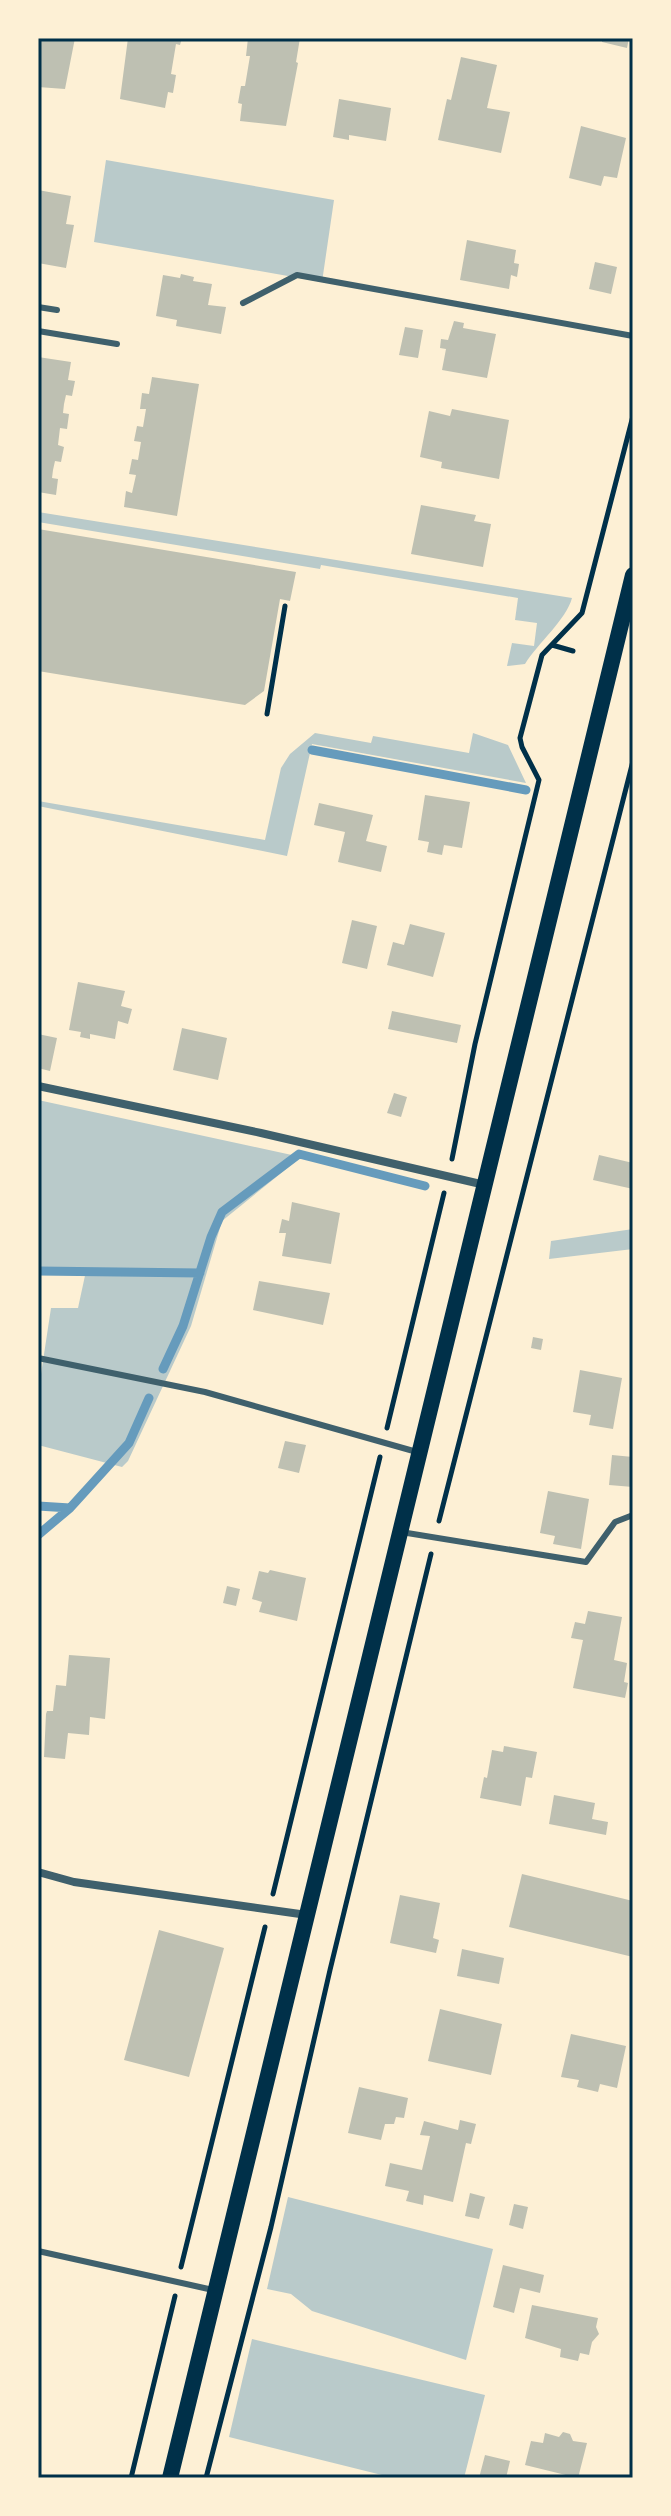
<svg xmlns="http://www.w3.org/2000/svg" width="671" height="2516" font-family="'Space Grotesk',sans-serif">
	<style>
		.green { fill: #b9caca }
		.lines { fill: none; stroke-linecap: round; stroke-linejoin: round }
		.stream { stroke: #669bbc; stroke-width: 9 }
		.building { fill: #bec0b2 }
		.path { stroke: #003049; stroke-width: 5 }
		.service { stroke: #3f606c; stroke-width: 6 }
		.minor { stroke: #3f606c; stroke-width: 8 }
		.secondary { stroke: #003049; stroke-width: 16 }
		.neatline { fill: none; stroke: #003049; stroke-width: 3 }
	</style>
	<rect width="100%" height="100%" fill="#fdf0d5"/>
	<path class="green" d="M106 160 334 200 322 282 94 242Z
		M38 512 572 598C566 620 538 643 525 664L507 666 512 643 534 646 537 623 515 620 518 598 321 565 320 569 38 522Z
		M315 733 371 743 373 736 469 753 473 733 508 745 526 783 312 744 287 856 38 806V801L265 840 281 768 290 754Z
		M38 1100 301 1157 222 1221 191 1326 128 1461 122 1467 38 1445V1394L51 1308H78L86 1271 38 1267Z
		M633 1229V1249L549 1259 551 1241Z
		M288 2197 493 2249 466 2360 312 2311 291 2294 267 2289Z
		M252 2339 485 2395 464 2478H394L229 2437Z"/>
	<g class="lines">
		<path class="stream" d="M312 750 526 790
			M38 1271 200 1273
			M163 1369 183 1326 211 1237 222 1212 299 1154 425 1186
			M38 1506 70 1508
			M38 1535 70 1508 129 1443 149 1398"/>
	</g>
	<path class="building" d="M38 38H75L65 89 38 87Z
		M128 38H182L180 45 176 44 171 74 176 75 173 93 168 92 165 108 120 99Z
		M248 38H300L296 62 298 63 286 126 240 121 242 104 238 103 241 86H245L250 56H246Z
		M602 38H629L627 48 602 42Z
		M461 57 497 65 487 108 510 112 501 153 438 140 447 99 451 100Z
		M339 99 391 108 386 141 349 135V140L333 137Z
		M581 126 626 138 617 178 604 176 601 186 569 178Z
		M38 190 71 196 66 224 74 225 66 268 38 263Z
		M467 240 516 250 514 263 519 264 517 277 511 275 509 289 460 280Z
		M595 262 617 267 611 294 589 289Z
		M181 274 194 277 193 281 212 284 208 305 226 307 221 334 176 326 177 320 156 316 163 275 180 278Z
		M454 321 464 323 463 328 496 334 487 378 442 370 446 349 440 348 441 339 448 340Z
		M405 327 423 330 418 358 399 355Z
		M38 357 71 362 68 380 75 381 72 396 66 395 64 404 63 413 69 414 67 429 60 428 58 445 64 447 61 462 55 461 53 470 52 478 58 479 56 495 38 492Z
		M152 377 199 384 177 516 124 507 126 491 132 493 136 475 129 474 132 459 138 460 141 442 134 441 137 426 143 427 146 409H140L142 393 149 394Z
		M452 409 509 420 499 479 441 468 442 462 420 457 429 411 450 416Z
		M421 505 476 515 474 521 491 524 483 567 411 554Z
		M38 529 296 572 290 601 280 599 264 691 245 705 38 671Z
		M425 795 470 802 462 848 444 845 442 855 427 852 429 842 418 840Z
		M319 803 373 815 366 841 387 846 381 872 338 862 345 832 314 825Z
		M352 920 377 926 367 969 342 963Z
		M410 924 445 933 433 977 387 965 393 942 404 945Z
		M78 982 125 991 121 1006 132 1009 128 1024 118 1021 115 1039 90 1034V1039L80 1037 81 1032 69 1030Z
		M392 1011 461 1025 457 1043 388 1029Z
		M182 1028 227 1038 218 1080 173 1070Z
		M38 1034 57 1038 50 1071 38 1068Z
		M394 1093 407 1097 401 1117 387 1113Z
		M599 1155 633 1163V1189L593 1180Z
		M292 1202 340 1213 331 1264 282 1256 286 1233H279L282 1219 289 1221Z
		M259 1281 330 1293 323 1325 253 1310Z
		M533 1337 543 1339 541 1350 531 1348Z
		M580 1370 622 1378 613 1429 589 1425 591 1415 573 1412Z
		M285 1441 306 1445 299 1473 278 1468Z
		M612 1455 633 1457V1487L609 1485Z
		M548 1491 589 1499 581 1549 553 1544 555 1536 540 1533Z
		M270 1570 306 1578 297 1621 259 1612 262 1602 252 1599 259 1571 268 1573Z
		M227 1586 240 1589 236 1606 223 1603Z
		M588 1611 622 1617 614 1660 627 1663 624 1682 628 1683 625 1698 573 1688 583 1640 571 1638 575 1622 585 1624Z
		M69 1655 110 1658 105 1719 90 1717 89 1735 68 1733 65 1759 44 1757 46 1714 47 1711H53L56 1685 66 1686Z
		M504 1746 537 1752 532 1778 526 1777 521 1806 480 1798 484 1777 487 1778 492 1750 503 1752Z
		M554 1795 595 1803 592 1819 608 1822 606 1835 549 1824Z
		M522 1874 633 1901V1957L509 1927Z
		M400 1895 440 1903 433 1938 439 1940 436 1953 390 1943Z
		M159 1930 224 1948 189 2077 124 2060Z
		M462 1949 504 1958 499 1984 457 1976Z
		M440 2009 502 2024 491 2075 428 2061Z
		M571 2034 626 2046 617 2088 600 2084 598 2092 577 2087 579 2080 561 2077Z
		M359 2087 408 2098 404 2118 396 2117 394 2124H385L381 2140 348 2133Z
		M460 2120 476 2124 471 2144 466 2143 453 2202 424 2195 423 2205 406 2201 409 2191 385 2186 390 2163 422 2170 430 2136 420 2135 424 2121 458 2130Z
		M470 2193 485 2197 479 2219 465 2216Z
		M514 2204 528 2207 523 2229 509 2225Z
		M503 2265 544 2275 540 2293 520 2288 514 2313 493 2307Z
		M532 2305 598 2318 596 2327 599 2334 592 2342 589 2355 580 2353 578 2361 560 2357 561 2349 525 2338Z
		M563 2432 570 2434 573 2441 587 2443 578 2478 525 2465 531 2441 543 2443 545 2433 559 2437Z
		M485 2455 510 2461 506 2478H479Z"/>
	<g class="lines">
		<path class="path" d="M552 645 573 651
			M267 714 285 606
			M452 1159 475 1044 539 780 522 747 520 738 542 655 582 613 633 416
			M387 1428 444 1193
			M439 1521 633 761
			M273 1894 380 1457
			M181 2267 265 1927
			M131 2478 175 2296
			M206 2478 271 2227 330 1970 431 1554"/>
		<path class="service" d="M243 303 297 275 633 336
			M38 307 57 310
			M38 331 117 344
			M38 1358 205 1392 417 1452
			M401 1532 586 1562 615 1522 633 1515
			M38 2251 213 2290"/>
		<path class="minor" d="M38 1086 261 1133 485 1185
			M38 1872 74 1882 307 1915"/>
		<path class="secondary" d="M170 2478 633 575"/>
	</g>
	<rect width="671" height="2516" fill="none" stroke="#fdf0d5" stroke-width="80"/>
	<rect x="40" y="40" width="591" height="2436" class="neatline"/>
</svg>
